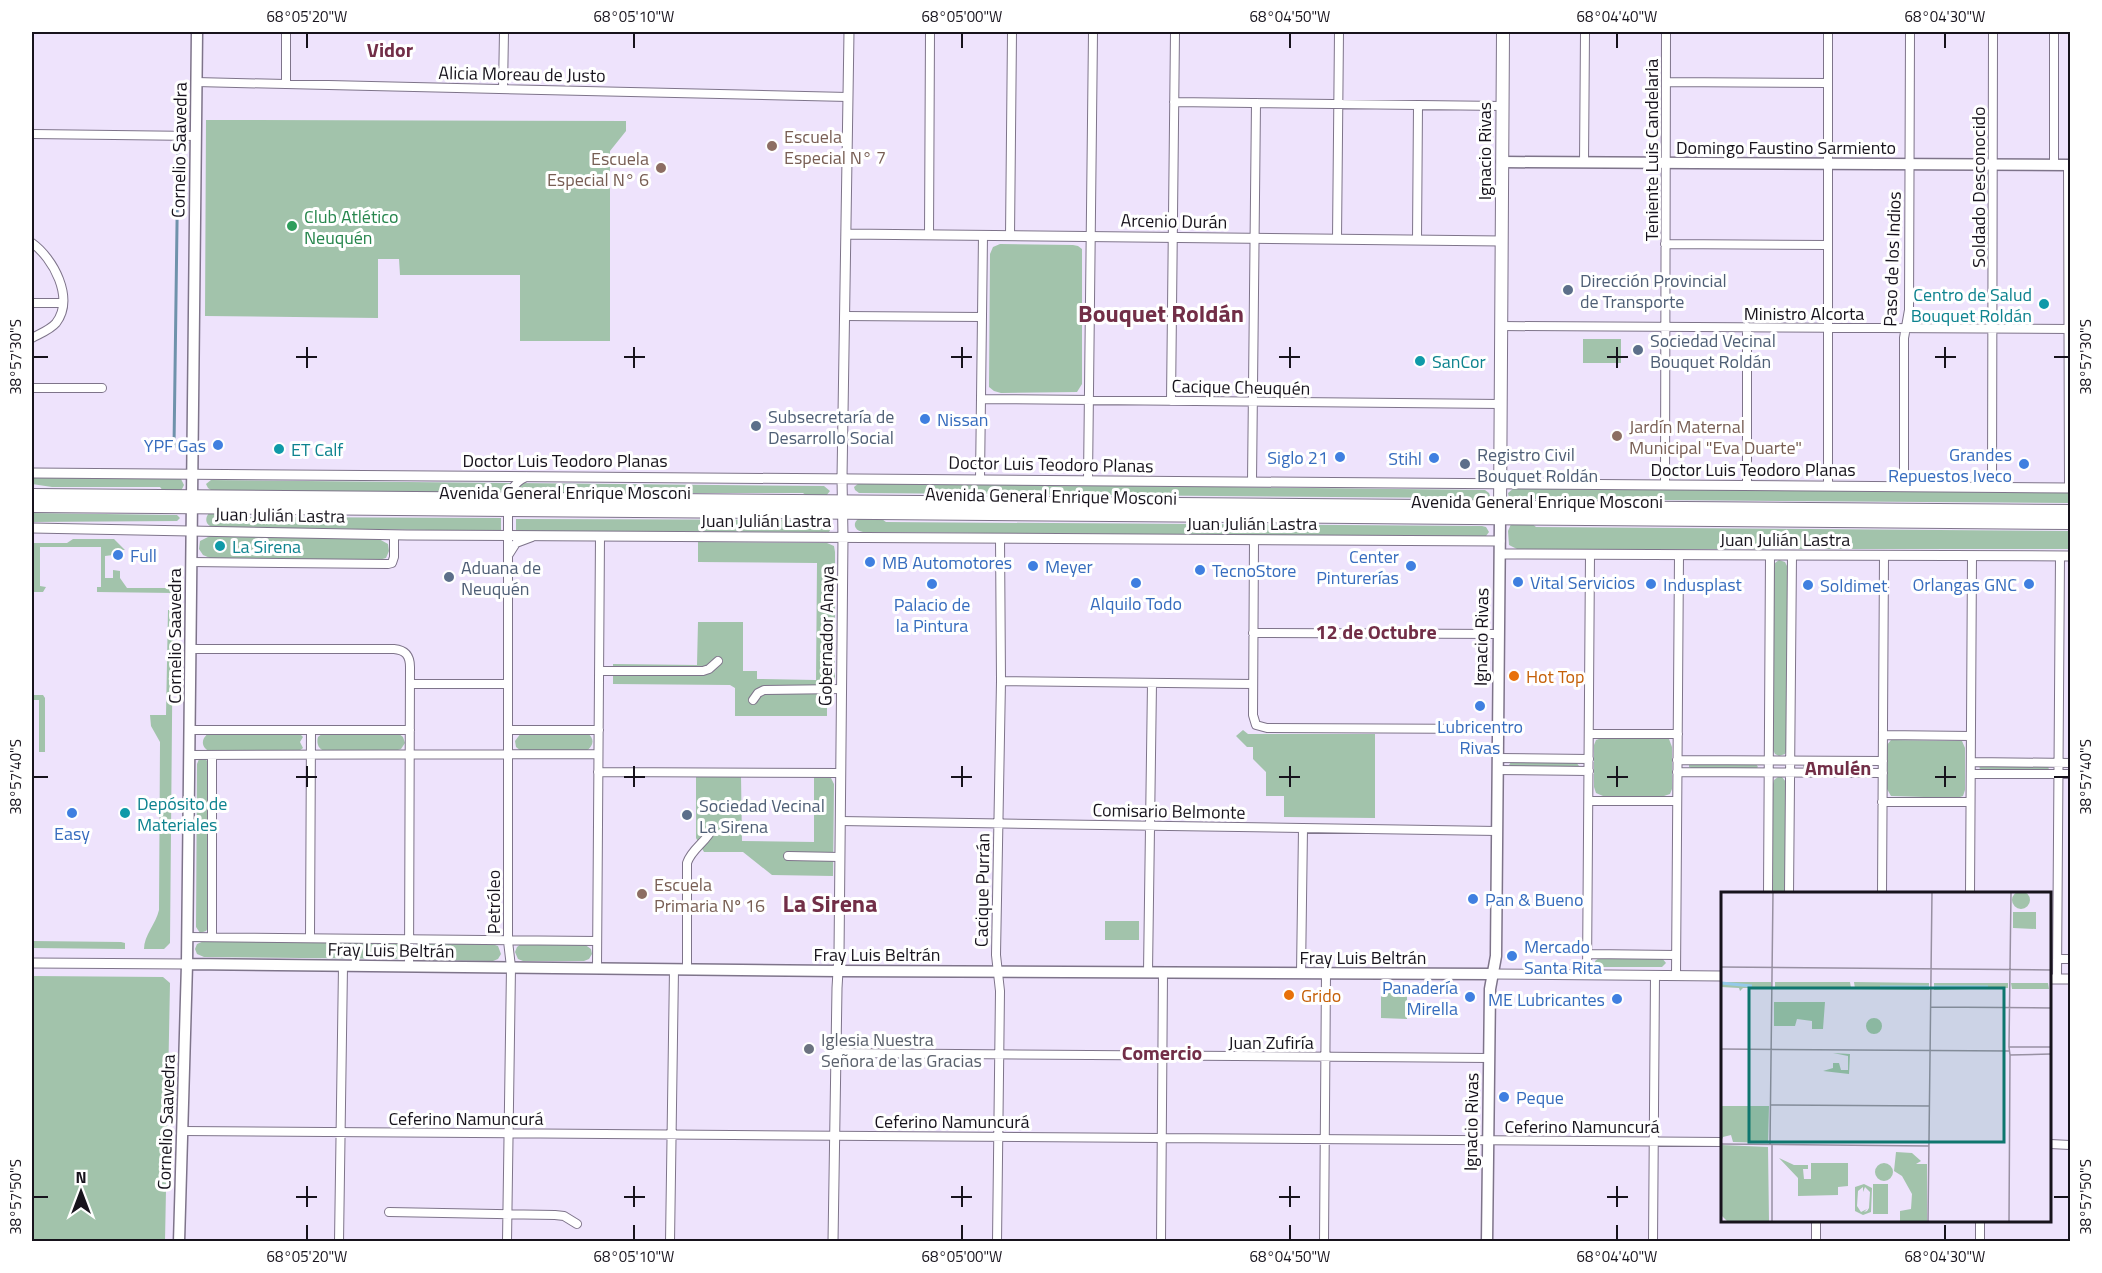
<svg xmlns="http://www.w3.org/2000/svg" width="2102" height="1273" font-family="'Titillium Web',sans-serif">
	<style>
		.green { fill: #a2c3ab }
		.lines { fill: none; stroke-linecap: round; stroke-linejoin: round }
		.stream { stroke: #6f92ab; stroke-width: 3 }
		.minor-casing { stroke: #7e748a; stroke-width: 10 }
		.tertiary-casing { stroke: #7e748a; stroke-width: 11 }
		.secondary-casing { stroke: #7e748a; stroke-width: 13 }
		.primary-casing { stroke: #7e748a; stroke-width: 14 }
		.trunk-casing { stroke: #7e748a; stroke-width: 14 }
		.minor { stroke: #fff; stroke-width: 8 }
		.tertiary { stroke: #fff; stroke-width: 9 }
		.secondary { stroke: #fff; stroke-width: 10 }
		.primary { stroke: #fff; stroke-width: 12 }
		.trunk { stroke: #fff; stroke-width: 12 }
		.ticks { fill: none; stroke: #17131c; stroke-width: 2 }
		.education-dot { fill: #8d6e63; stroke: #fff; stroke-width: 2 }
		.leisure-dot { fill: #2e9e5b; stroke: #fff; stroke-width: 2 }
		.service-dot { fill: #5c6f8a; stroke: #fff; stroke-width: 2 }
		.culture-dot { fill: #0f9aa8; stroke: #fff; stroke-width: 2 }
		.shop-dot { fill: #3f7fe0; stroke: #fff; stroke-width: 2 }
		.food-dot { fill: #e8710a; stroke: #fff; stroke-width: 2 }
		.worship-dot { fill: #6b7280; stroke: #fff; stroke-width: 2 }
		.labels { text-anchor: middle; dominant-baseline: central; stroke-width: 6; stroke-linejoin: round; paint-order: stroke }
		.street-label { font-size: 18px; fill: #17131c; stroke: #fff }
		.education-label { font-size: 18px; fill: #785e54; stroke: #fff; text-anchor: start }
		.leisure-label { font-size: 18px; fill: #27864d; stroke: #fff; text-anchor: start }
		.service-label { font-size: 18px; fill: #4e5e75; stroke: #fff; text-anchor: start }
		.culture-label { font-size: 18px; fill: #0d838f; stroke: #fff; text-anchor: start }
		.shop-label { font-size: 18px; fill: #366cbe; stroke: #fff; text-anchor: start }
		.food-label { font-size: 18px; fill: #c56008; stroke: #fff; text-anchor: start }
		.worship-label { font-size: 18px; fill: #5b616d; stroke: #fff; text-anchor: start }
		.neighbourhood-label { font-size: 20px; font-weight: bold; fill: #722e47; stroke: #fff }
		.district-label { font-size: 24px; font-weight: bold; fill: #722e47; stroke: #fff }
		.inset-river { fill: none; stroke: #95c9e8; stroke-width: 3 }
		.inset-road { fill: none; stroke: #9890a2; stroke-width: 1.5 }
		.view { fill: #0f766e; fill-opacity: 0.15; stroke: #0f766e; stroke-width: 3 }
		.inset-edge { fill: none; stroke: #17131c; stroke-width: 3 }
		.neatline { fill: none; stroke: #17131c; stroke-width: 2 }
		.ticks-label { font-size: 15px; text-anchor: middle; fill: #17131c }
	</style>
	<rect width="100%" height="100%" fill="#eee3fc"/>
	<path class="green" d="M206 120 626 121V131L610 151V341H520V275H400L399 259H378V318L205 316Z
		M1000 244 1073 245 1078 246 1082 249V384L1077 392 1001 393 994 391 989 387 990 254 993 247Z
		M1583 339H1621V363H1583Z
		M32 477 176 478 181 479 184 485 181 491 164 492 160 487H52L32 484Z
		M211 480 510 483 511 484 508 490 502 493 211 490 208 488 206 484Z
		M520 483 824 486 830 491 826 496H807L803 493H519L516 490Z
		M859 483 1485 490 1489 493 1490 496 1485 501H1466L1462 498 859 493 855 490 854 487Z
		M1514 488 2070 493V503L1513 499 1509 498 1508 493Z
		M228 512 233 517 501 518V531L214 527C206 526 204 519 209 513Z
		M32 513 177 515 180 518 177 521 32 522Z
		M879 517 886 522 1482 526 1486 527 1489 532 1486 536 1482 537 863 532C855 531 852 524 858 519Z
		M516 519 827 520 832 523V527L829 532H825L516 531Z
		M1531 523 1536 527 2070 531V549H1517L1509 545 1508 531 1511 524Z
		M210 536 379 539 388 544 389 551 386 558 379 560 210 558 203 555 199 549 200 541Z
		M73 539H114L125 550H113V555L105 556V578H113V570L120 571V578L127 588H174V593L97 592V587H101V547H40V586L46 587 43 592H32V543H67Z
		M698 542 827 543 834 546 835 552V680H827V716H735V688L730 685 613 684V664L697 665 698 622H743V671H757V679L816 680 817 563 698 562Z
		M1779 560 1785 562 1788 568 1787 750 1785 754 1779 756 1775 754 1773 750 1774 568 1775 563Z
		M168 610H173L170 943 164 949H144C144 935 156 924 159 910L160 742 151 726 150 715H166Z
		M32 695H43L45 698V752H39V700H32Z
		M1243 730 1248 734H1375V818L1284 817V796H1266V772L1253 759V747H1247L1236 736Z
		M208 733H299L303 737 300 742 303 748 299 751 212 752C204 750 201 744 204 738Z
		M323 733H398L403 737 405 743 401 749 395 751H326C319 750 316 744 318 737Z
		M521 733H587C595 738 594 746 586 751H521L516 747 515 741Z
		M1602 738 1669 739 1672 747V789L1670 794 1664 796H1603L1596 793 1594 787V745L1596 740Z
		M1891 740 1962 741 1965 748V790L1963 796 1957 798 1891 796 1887 789V745Z
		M205 758 209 764 208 928 206 931 200 933 196 927 197 764 199 759Z
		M1511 762H1576L1579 766 1576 767 1511 766 1509 765Z
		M1689 764H1756L1758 767 1756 769 1691 768 1689 767Z
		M1804 764 1870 765 1873 767 1870 769H1805L1803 767Z
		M1982 765 2047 766 2049 768 2047 771 1982 770 1979 768Z
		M696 776H741L742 841 814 842V777L831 778 834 784 833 876 772 875 743 852H704L696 838Z
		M1778 777H1782L1786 782V893L1772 894 1773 784 1774 780Z
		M1105 921H1139V940H1105Z
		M32 941 121 942 125 943V949L32 948Z
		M204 941 399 943C405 946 406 952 402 957L396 959 204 957 197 954 195 949 197 944Z
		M421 943 492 944 498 946 501 954 498 959 493 961 419 960 414 956 413 949 416 945Z
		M521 944H584L591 949 592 954 589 959 584 961H523L518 959 515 952 517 947Z
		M1599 958H1662L1666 963 1662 967H1599L1596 965 1595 961Z
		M32 976 163 977 170 983 165 1241H32Z
		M1381 988H1407V1019L1381 1018Z"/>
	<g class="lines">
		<path class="stream" d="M174 447 178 151"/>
		<g class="minor-casing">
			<path id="minor" d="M1828 32V486
				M2054 32V165
				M196 82 848 97
				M1666 82 1828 83
				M286 84V32
				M503 89 504 32
				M1174 102 1503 106
				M32 134 196 136
				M1584 163 1585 32
				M2068 165 2069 488
				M929 235 930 32
				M1010 236 1012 32
				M1337 239 1339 32
				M1417 240 1418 105
				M32 243C53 258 75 298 56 323 50 330 39 334 32 338
				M1665 244 1828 245
				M32 303H62
				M845 316 982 317
				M1502 326 2070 329
				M32 388H102
				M981 399 1501 404
				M1171 401 1175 32
				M980 479 983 235
				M1088 480 1093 32
				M1252 482 1256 103
				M1665 485 1666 32
				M1747 486V327
				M1904 487V338L1909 310 1910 32
				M1992 487 1993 32
				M1254 540 1253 715 1256 725 1267 728 1498 729
				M509 554 516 543 532 537
				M191 562 388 564 392 563 394 557V535
				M1253 633 1499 634
				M190 649H394C405 650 410 655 410 667L409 967
				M599 671H703L709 669 718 661
				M1001 681 1253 684
				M410 684H508
				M753 700 758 693 764 690 842 689
				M189 730H410
				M508 730H599
				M1589 734H1678
				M1883 735 1971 736
				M189 755 598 754
				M212 755V937
				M1498 758 1589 759
				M1677 760 1883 761
				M1971 762 2070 763
				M1497 770 1589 771
				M598 772 841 773
				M1677 772 1883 773
				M1971 774H2070
				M1589 801H1677
				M1882 802H1970
				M840 821 1497 831
				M788 856 840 857
				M1768 894 1770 555
				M1789 894 1792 555
				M1882 894 1884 556
				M1970 894 1972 556
				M187 937 597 941
				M310 938 311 730
				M1588 954 1676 955
				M2057 959H2070
				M597 968 600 536
				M687 969V863C692 848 707 842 713 827
				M1148 972 1152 683
				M1301 973 1303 828
				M1587 975 1590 554
				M1676 976 1679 555
				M2057 979 2060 556
				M836 1053 1489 1058
				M182 1131 1722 1142
				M2050 1144 2070 1145
				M389 1212 555 1215 564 1216 577 1224
				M339 1242 343 966
				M507 1242 511 967 508 941V510C509 494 511 484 526 477
				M670 1242 674 969
				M997 1242 1000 991 996 955 1001 681 1000 538
				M1161 1242 1163 972
				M1324 1242 1326 973
				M1653 1242 1655 975
				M1816 1242V1220
				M1980 1242V1220"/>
		</g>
		<g class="tertiary-casing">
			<path id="tertiary" d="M846 234 1502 241
				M32 473 2070 488
				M32 528 407 535 1500 541
				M1500 554 2070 556
				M32 963 187 964
				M1492 974 1722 976
				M2050 979H2070
				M833 1242 837 988 839 954 843 537 842 478 849 32"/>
		</g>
		<g class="secondary-casing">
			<path id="secondary" d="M1502 162 2070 165
				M187 964 838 971 1492 974
				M179 1242 187 964 197 32
				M1487 1242 1490 989 1496 956 1500 518"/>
		</g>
		<g class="primary-casing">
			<path id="primary" d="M1500 517 1503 32"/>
		</g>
		<g class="trunk-casing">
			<path id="trunk" d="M32 495 2070 511
				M32 506 2070 523"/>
		</g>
		<use href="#minor" class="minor"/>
		<use href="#tertiary" class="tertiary"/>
		<use href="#secondary" class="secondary"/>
		<use href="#primary" class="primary"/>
		<use href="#trunk" class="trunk"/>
	</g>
	<path class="ticks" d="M307 33V48M634 33V48M962 33V48M1290 33V48M1617 33V48M1945 33V48M307 347V368M634 347V368M962 347V368M1290 347V368M1617 347V368M1945 347V368M33 357H48M296 357H317M624 357H645M951 357H972M1279 357H1300M1607 357H1628M1935 357H1956M2054 357H2069M307 766V787M634 766V787M962 766V787M1290 766V787M1617 766V787M1945 766V787M33 777H48M296 777H317M624 777H645M951 777H972M1279 777H1300M1607 777H1628M1935 777H1956M2054 777H2069M307 1186V1207M634 1186V1207M962 1186V1207M1290 1186V1207M1617 1186V1207M33 1197H48M296 1197H317M624 1197H645M951 1197H972M1279 1197H1300M1607 1197H1628M2054 1197H2069M307 1225V1240M634 1225V1240M962 1225V1240M1290 1225V1240M1617 1225V1240M1945 1225V1240"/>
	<g class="education-dot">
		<circle cx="772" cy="146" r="6"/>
		<circle cx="661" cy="168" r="6"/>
		<circle cx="1617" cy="436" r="6"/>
		<circle cx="642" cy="894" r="6"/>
	</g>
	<circle class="leisure-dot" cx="292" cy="226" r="6"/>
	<g class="service-dot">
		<circle cx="1568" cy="290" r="6"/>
		<circle cx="1638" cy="350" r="6"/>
		<circle cx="756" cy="426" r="6"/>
		<circle cx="1465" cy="464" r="6"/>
		<circle cx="449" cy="577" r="6"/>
		<circle cx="687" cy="815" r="6"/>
	</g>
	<g class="culture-dot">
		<circle cx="2044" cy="304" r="6"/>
		<circle cx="1420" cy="361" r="6"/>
		<circle cx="279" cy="449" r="6"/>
		<circle cx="220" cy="546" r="6"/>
		<circle cx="125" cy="813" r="6"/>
	</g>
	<g class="shop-dot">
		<circle cx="925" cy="419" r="6"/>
		<circle cx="218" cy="445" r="6"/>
		<circle cx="1340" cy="457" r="6"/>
		<circle cx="1434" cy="458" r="6"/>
		<circle cx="2024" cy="464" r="6"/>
		<circle cx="118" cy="555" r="6"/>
		<circle cx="870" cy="562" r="6"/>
		<circle cx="1033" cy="566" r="6"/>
		<circle cx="1411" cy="566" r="6"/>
		<circle cx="1200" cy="570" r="6"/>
		<circle cx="1518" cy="582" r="6"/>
		<circle cx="1136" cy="583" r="6"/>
		<circle cx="932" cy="584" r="6"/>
		<circle cx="1651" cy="584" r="6"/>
		<circle cx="2029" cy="584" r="6"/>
		<circle cx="1808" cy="585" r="6"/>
		<circle cx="1480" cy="706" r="6"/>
		<circle cx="72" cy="813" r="6"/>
		<circle cx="1473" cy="899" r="6"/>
		<circle cx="1512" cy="956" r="6"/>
		<circle cx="1470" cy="997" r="6"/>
		<circle cx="1617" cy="999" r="6"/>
		<circle cx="1504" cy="1097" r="6"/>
	</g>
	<g class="food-dot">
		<circle cx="1514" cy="676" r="6"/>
		<circle cx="1289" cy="995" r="6"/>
	</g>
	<circle class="worship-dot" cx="809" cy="1049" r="6"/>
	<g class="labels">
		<g class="street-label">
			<text transform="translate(522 74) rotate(1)">Alicia Moreau de Justo</text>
			<text x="1786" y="147">Domingo Faustino Sarmiento</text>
			<text transform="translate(179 150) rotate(-89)">Cornelio Saavedra</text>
			<text transform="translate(1651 150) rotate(-90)">Teniente Luis Candelaria</text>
			<text transform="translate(1484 151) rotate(-90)">Ignacio Rivas</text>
			<text transform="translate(1978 187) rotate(-90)">Soldado Desconocido</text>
			<text transform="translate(1174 221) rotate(1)">Arcenio Durán</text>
			<text transform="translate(1892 259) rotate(-88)">Paso de los Indios</text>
			<text x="1804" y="313">Ministro Alcorta</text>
			<text transform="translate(1241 387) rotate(1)">Cacique Cheuquén</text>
			<text x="565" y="460">Doctor Luis Teodoro Planas</text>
			<text transform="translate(1051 464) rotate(1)">Doctor Luis Teodoro Planas</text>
			<text x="1753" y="469">Doctor Luis Teodoro Planas</text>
			<text x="565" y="492">Avenida General Enrique Mosconi</text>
			<text transform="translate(1051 496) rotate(1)">Avenida General Enrique Mosconi</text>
			<text x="1537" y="501">Avenida General Enrique Mosconi</text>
			<text transform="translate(280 515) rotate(1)">Juan Julián Lastra</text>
			<text x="766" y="520">Juan Julián Lastra</text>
			<text x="1252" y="523">Juan Julián Lastra</text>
			<text x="1785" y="539">Juan Julián Lastra</text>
			<text transform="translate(174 636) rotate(-90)">Cornelio Saavedra</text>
			<text transform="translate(826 636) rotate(-89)">Gobernador Anaya</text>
			<text transform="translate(1481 637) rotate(-89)">Ignacio Rivas</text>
			<text transform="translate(1169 811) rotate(1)">Comisario Belmonte</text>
			<text transform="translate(982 890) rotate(-89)">Cacique Purrán</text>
			<text transform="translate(493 902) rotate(-90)">Petróleo</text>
			<text transform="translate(391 950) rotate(1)">Fray Luis Beltrán</text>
			<text x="877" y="954">Fray Luis Beltrán</text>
			<text x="1363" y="957">Fray Luis Beltrán</text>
			<text x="1271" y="1042">Juan Zufiría</text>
			<text x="466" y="1118">Ceferino Namuncurá</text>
			<text x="952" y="1121">Ceferino Namuncurá</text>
			<text transform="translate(166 1122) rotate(-88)">Cornelio Saavedra</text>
			<text transform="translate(1471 1122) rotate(-89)">Ignacio Rivas</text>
			<text x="1582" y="1126">Ceferino Namuncurá</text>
		</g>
		<g class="education-label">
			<text x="784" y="136">Escuela<tspan x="784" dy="21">Especial N° 7</tspan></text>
			<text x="649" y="158" text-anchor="end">Escuela<tspan x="649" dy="21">Especial N° 6</tspan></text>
			<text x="1629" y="426">Jardín Maternal<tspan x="1629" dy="21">Municipal "Eva Duarte"</tspan></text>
			<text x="654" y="884">Escuela<tspan x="654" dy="21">Primaria Nº 16</tspan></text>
		</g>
		<g class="leisure-label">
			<text x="304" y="216">Club Atlético<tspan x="304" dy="21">Neuquén</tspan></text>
		</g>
		<g class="service-label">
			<text x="1580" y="280">Dirección Provincial<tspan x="1580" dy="21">de Transporte</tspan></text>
			<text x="1650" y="340">Sociedad Vecinal<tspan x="1650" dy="21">Bouquet Roldán</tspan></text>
			<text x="768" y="416">Subsecretaría de<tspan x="768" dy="21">Desarrollo Social</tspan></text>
			<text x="1477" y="454">Registro Civil<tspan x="1477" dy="21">Bouquet Roldán</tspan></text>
			<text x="461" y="567">Aduana de<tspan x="461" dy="21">Neuquén</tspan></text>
			<text x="699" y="805">Sociedad Vecinal<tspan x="699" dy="21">La Sirena</tspan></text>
		</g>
		<g class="culture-label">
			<text x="2032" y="294" text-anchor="end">Centro de Salud<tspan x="2032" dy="21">Bouquet Roldán</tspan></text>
			<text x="1432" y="361">SanCor</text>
			<text x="291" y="449">ET Calf</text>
			<text x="232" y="546">La Sirena</text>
			<text x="137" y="803">Depósito de<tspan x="137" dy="21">Materiales</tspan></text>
		</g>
		<g class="shop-label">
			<text x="937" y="419">Nissan</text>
			<text x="206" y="445" text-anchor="end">YPF Gas</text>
			<text x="2012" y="454" text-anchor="end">Grandes<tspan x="2012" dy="21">Repuestos Iveco</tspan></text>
			<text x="1328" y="457" text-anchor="end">Siglo 21</text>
			<text x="1422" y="458" text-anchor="end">Stihl</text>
			<text x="130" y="555">Full</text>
			<text x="1399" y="556" text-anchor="end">Center<tspan x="1399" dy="21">Pinturerías</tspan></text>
			<text x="882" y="562">MB Automotores</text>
			<text x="1045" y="566">Meyer</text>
			<text x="1212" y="570">TecnoStore</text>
			<text x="1530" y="582">Vital Servicios</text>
			<text x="1663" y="584">Indusplast</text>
			<text x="2017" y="584" text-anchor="end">Orlangas GNC</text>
			<text x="1820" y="585">Soldimet</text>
			<text x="1136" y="603" text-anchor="middle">Alquilo Todo</text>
			<text x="932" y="604" text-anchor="middle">Palacio de<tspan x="932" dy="21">la Pintura</tspan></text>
			<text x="1480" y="726" text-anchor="middle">Lubricentro<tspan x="1480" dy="21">Rivas</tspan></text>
			<text x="72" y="833" text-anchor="middle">Easy</text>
			<text x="1485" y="899">Pan &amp; Bueno</text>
			<text x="1524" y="946">Mercado<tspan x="1524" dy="21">Santa Rita</tspan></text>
			<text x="1458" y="987" text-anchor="end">Panadería<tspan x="1458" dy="21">Mirella</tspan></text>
			<text x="1605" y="999" text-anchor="end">ME Lubricantes</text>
			<text x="1516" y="1097">Peque</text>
		</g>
		<g class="food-label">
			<text x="1526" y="676">Hot Top</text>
			<text x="1301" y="995">Grido</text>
		</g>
		<g class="worship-label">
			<text x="821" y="1039">Iglesia Nuestra<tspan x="821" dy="21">Señora de las Gracias</tspan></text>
		</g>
		<g class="neighbourhood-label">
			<text x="390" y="49">Vidor</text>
			<text x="1376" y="631">12 de Octubre</text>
			<text x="1838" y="767">Amulén</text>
			<text x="1162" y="1052">Comercio</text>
		</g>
		<g class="district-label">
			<text x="1161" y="313">Bouquet Roldán</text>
			<text x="830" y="903">La Sirena</text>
		</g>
	</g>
	<g transform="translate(1721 892)">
		<rect width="330" height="330" fill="#eee3fc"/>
		<path d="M291 8a9 9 0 1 1 18 0a9 9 0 1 1-18 0ZM292 20H315V37L292 36ZM0 90H50L51 96H22L19 99 18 96 0 95ZM54 90H129L130 96 54 97ZM133 90 208 91V98L134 97ZM213 91H287V96L213 98ZM290 91H327L328 97H291ZM53 110H104L102 137H91V129L76 127 74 134H53ZM145 134a8 8 0 1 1 16 0a8 8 0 1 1-16 0ZM112 161 129 162 128 182 102 179 112 176V171H118L120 178H127V164ZM0 214H48L47 251 12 250 10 243 2 245 0 250ZM0 253 47 255 48 330H7L0 323ZM175 260 191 261 200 269 195 272H206V330H179V319L190 317 191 302 181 284 173 279ZM58 266 73 273H87V277H82L83 287H90V271H127V294L117 295V303L77 304V286ZM154 280a9 9 0 1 1 18 0a9 9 0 1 1-18 0ZM143 292 151 296 150 320 142 323 134 319V295ZM142 295V300L144 295 149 300 148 316 146 319 143 320 146 317 140 320 136 314 137 299ZM152 292H167V322H152Z" fill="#a2c3ab" fill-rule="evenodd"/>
		<path class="inset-river" d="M0 91 31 94M159 95H208M213 95H267"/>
		<path class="inset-road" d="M0 75 330 78M210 115 330 116M288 155 290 0M330 155H288L289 163 330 162M0 157 289 159M50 213 209 214M0 252 208 254M49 252 52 0M51 252V330M207 330 211 0M288 330 289 163"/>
		<path class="view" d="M28 96H283V250H28Z"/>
		<rect width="330" height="330" class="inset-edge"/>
	</g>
	<rect width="2102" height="1273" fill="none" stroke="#ffffff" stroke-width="66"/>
	<g transform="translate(81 1192)" stroke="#ffffff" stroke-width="4.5" paint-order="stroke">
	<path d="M0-4.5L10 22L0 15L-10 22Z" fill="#17131c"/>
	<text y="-9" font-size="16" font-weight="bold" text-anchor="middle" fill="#17131c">N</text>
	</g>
	<rect x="33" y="33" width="2036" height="1207" class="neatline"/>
	<g class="ticks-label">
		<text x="307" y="22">68°05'20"W</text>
		<text x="634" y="22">68°05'10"W</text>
		<text x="962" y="22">68°05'00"W</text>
		<text x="1290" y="22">68°04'50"W</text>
		<text x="1617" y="22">68°04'40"W</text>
		<text x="1945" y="22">68°04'30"W</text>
		<text transform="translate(16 357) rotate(-90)" y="5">38°57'30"S</text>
		<text transform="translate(2086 357) rotate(-90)" y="5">38°57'30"S</text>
		<text transform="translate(16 777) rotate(-90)" y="5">38°57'40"S</text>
		<text transform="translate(2086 777) rotate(-90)" y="5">38°57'40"S</text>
		<text transform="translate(16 1197) rotate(-90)" y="5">38°57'50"S</text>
		<text transform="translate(2086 1197) rotate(-90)" y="5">38°57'50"S</text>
		<text x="307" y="1262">68°05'20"W</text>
		<text x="634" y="1262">68°05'10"W</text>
		<text x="962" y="1262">68°05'00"W</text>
		<text x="1290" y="1262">68°04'50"W</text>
		<text x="1617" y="1262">68°04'40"W</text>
		<text x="1945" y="1262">68°04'30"W</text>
	</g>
</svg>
